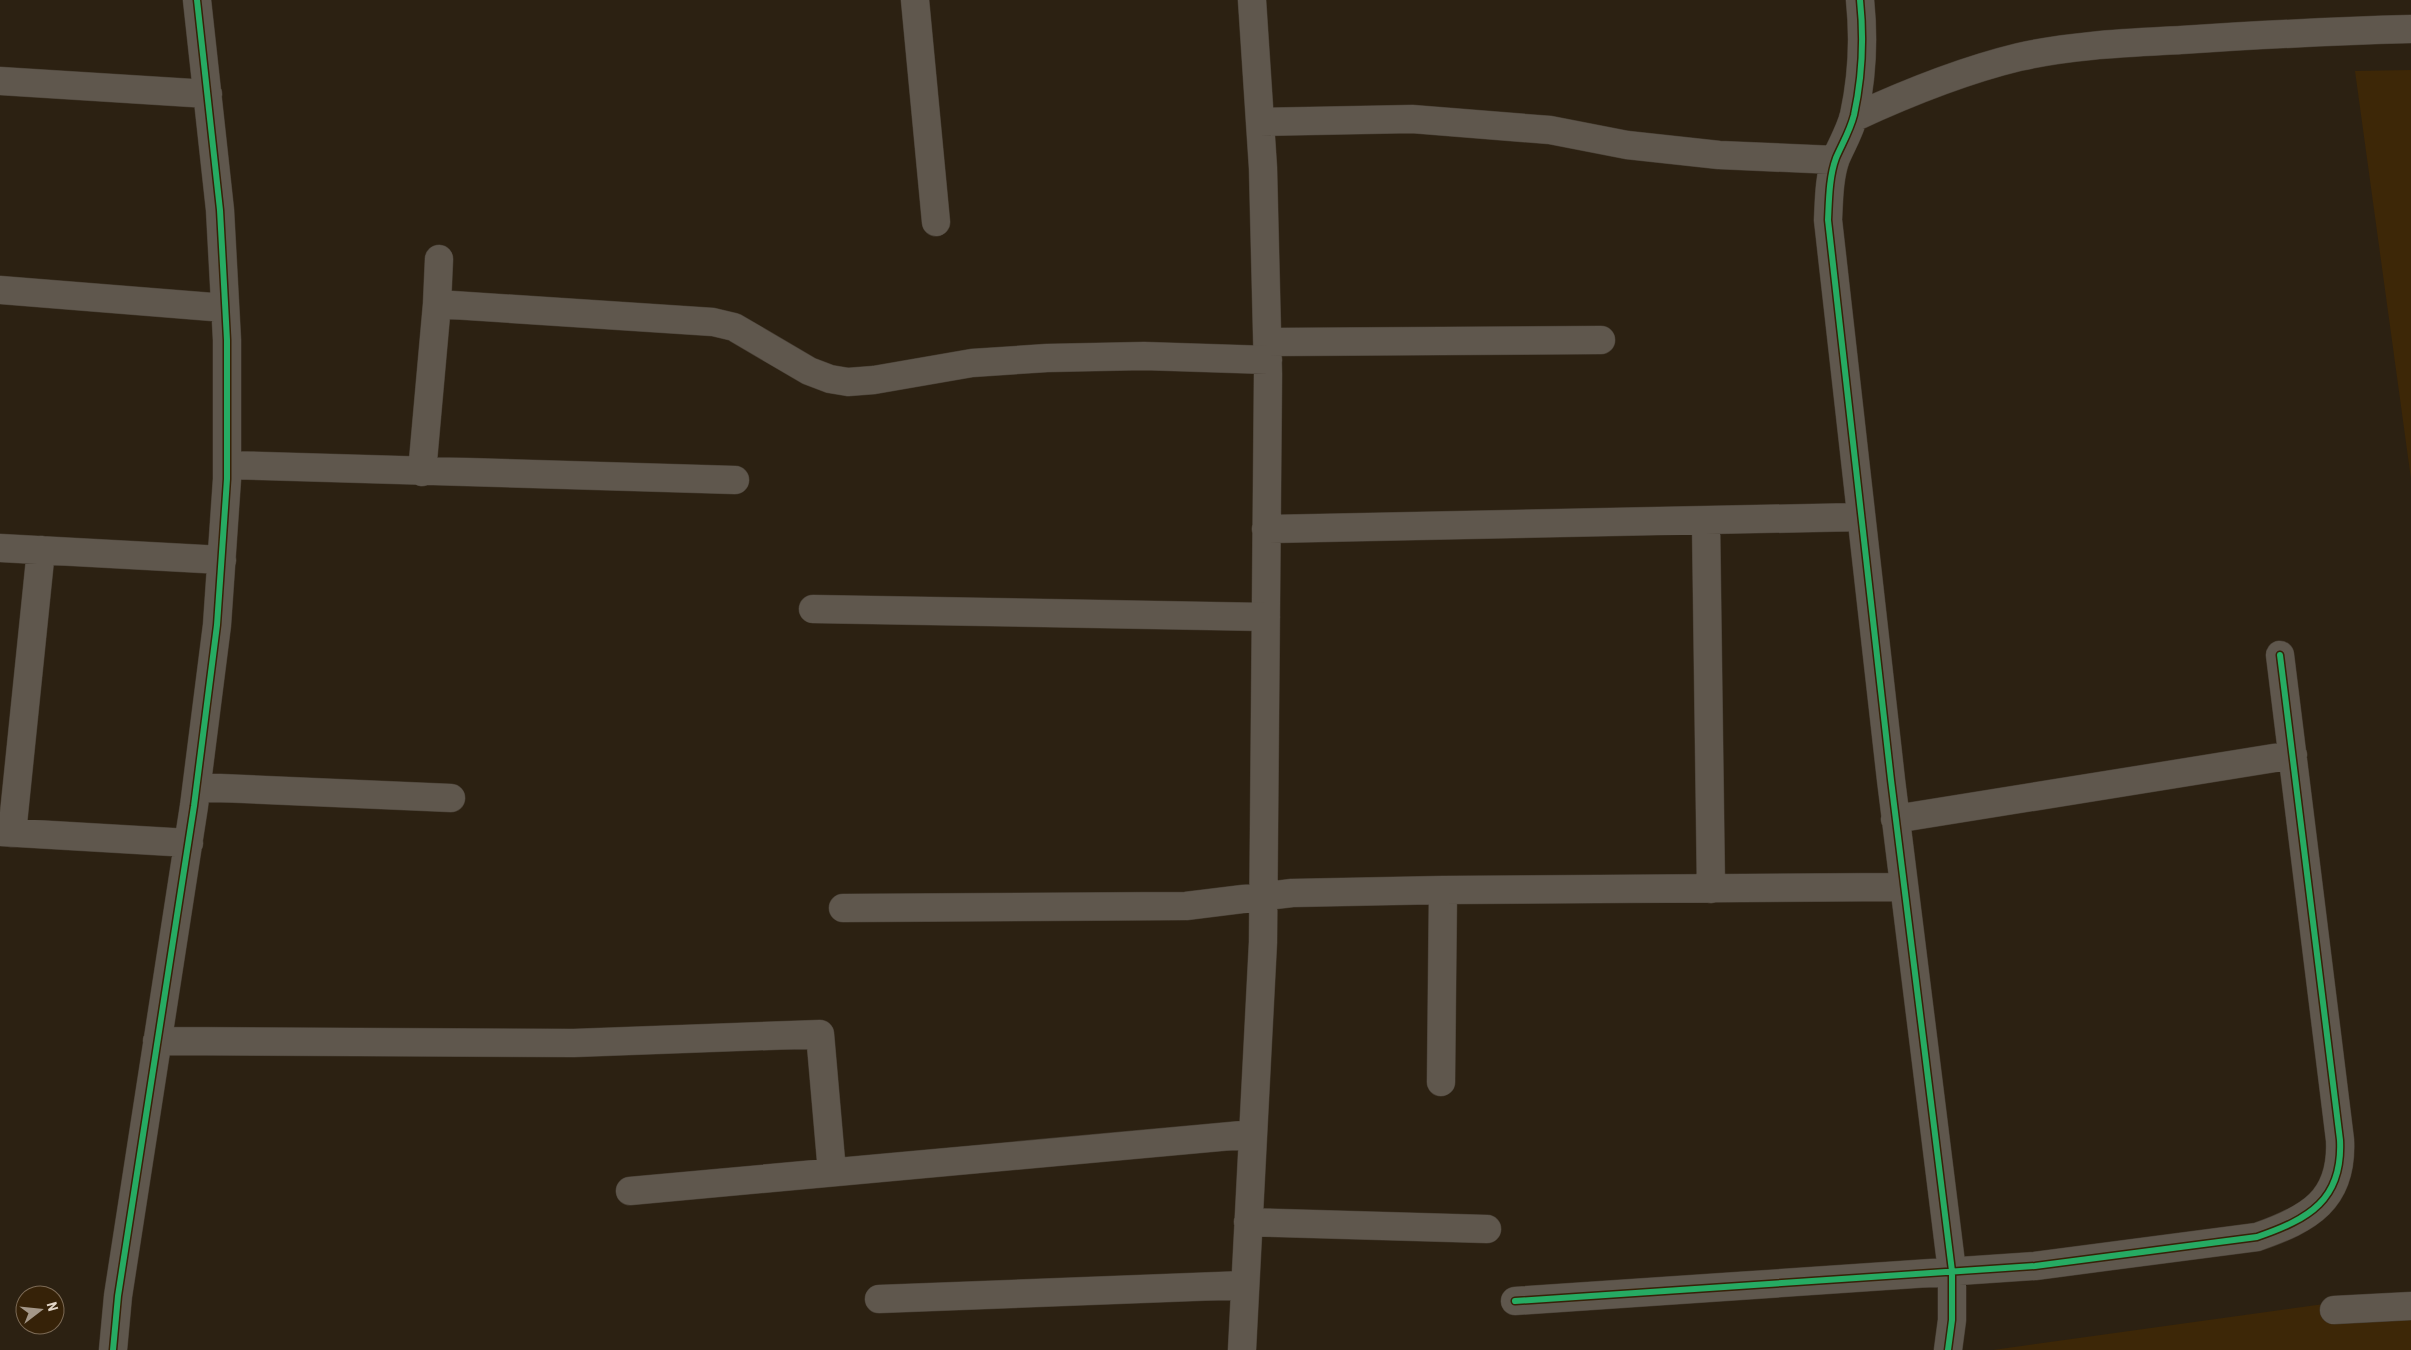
<svg xmlns="http://www.w3.org/2000/svg" width="2411" height="1350" font-family="'Roboto Condensed',sans-serif">
	<style>
		.built { fill: #3d2707 }
		.lines { fill: none; stroke-linecap: round; stroke-linejoin: round }
		.minor-casing { stroke: #463d32; stroke-width: 29 }
		.minor { stroke: #5f574d; stroke-width: 28 }
		.cycleway-casing { stroke: #362208; stroke-width: 9 }
		.cycleway { stroke: #26ab63; stroke-width: 6 }
	</style>
	<rect width="100%" height="100%" fill="#2c2112"/>
	<path class="built" d="M2411 70V479L2355 71Z
		M2411 1292V1350H1993Z"/>
	<g class="lines">
		<g class="minor-casing">
			<path id="minor" d="M915 0 936 222
				M1860 0C1864 38 1862 78 1854 115 1850 131 1842 144 1836 158 1829 177 1829 200 1828 220L1891 780 1952 1271V1320L1948 1350
				M0 81 208 94
				M1853 118C1907 93 1961 71 2019 57 2072 45 2127 43 2181 40 2258 35 2334 31 2411 29
				M1260 122 1412 119 1550 130 1627 145 1719 155 1835 160
				M0 290 225 308
				M437 304 713 322 734 327 809 371 830 379 848 382 874 380 972 363 1047 358 1144 356 1268 360
				M1268 342 1601 340
				M227 465 735 480
				M422 472 437 304 439 259
				M1706 521 1711 889
				M1266 529 1860 517
				M0 548 222 560
				M813 609 1266 617
				M197 787 451 798
				M1895 819 2293 755
				M0 832 189 843
				M12 833 41 550
				M843 908 1186 906 1292 893 1443 890 1904 887
				M157 1041 574 1043 820 1034 832 1172
				M1441 1082 1443 890
				M630 1191 1253 1134
				M1248 1222 1487 1229
				M879 1299 1245 1285
				M1515 1301 2035 1266 2257 1237C2309 1219 2343 1200 2340 1140L2280 655
				M2334 1310 2411 1306
				M113 1350 118 1296 194 806 217 625 227 479V340L220 210 197 0
				M1242 1350 1263 942 1268 374 1263 168 1252 0"/>
		</g>
		<use href="#minor" class="minor"/>
		<g class="cycleway-casing">
			<path id="cycleway" d="M1860 0C1864 38 1862 78 1854 115 1850 131 1842 144 1836 158 1829 177 1829 200 1828 220L1891 780 1952 1271V1320L1948 1350
				M1515 1301 2035 1266 2257 1237C2309 1219 2343 1200 2340 1140L2280 655
				M113 1350 118 1296 194 806 217 625 227 479V340L220 210 197 0"/>
		</g>
		<use href="#cycleway" class="cycleway"/>
	</g>
	<g transform="translate(40 1310) rotate(74)"><circle r="24" fill="#362208" stroke="#7c6a55"/>
	<path d="M0-4L9 19L0 12L-9 19Z" fill="#a49788"/>
	<text y="-8" font-size="14" font-weight="bold" text-anchor="middle" fill="#e4d7c8">N</text>
	</g>
</svg>
